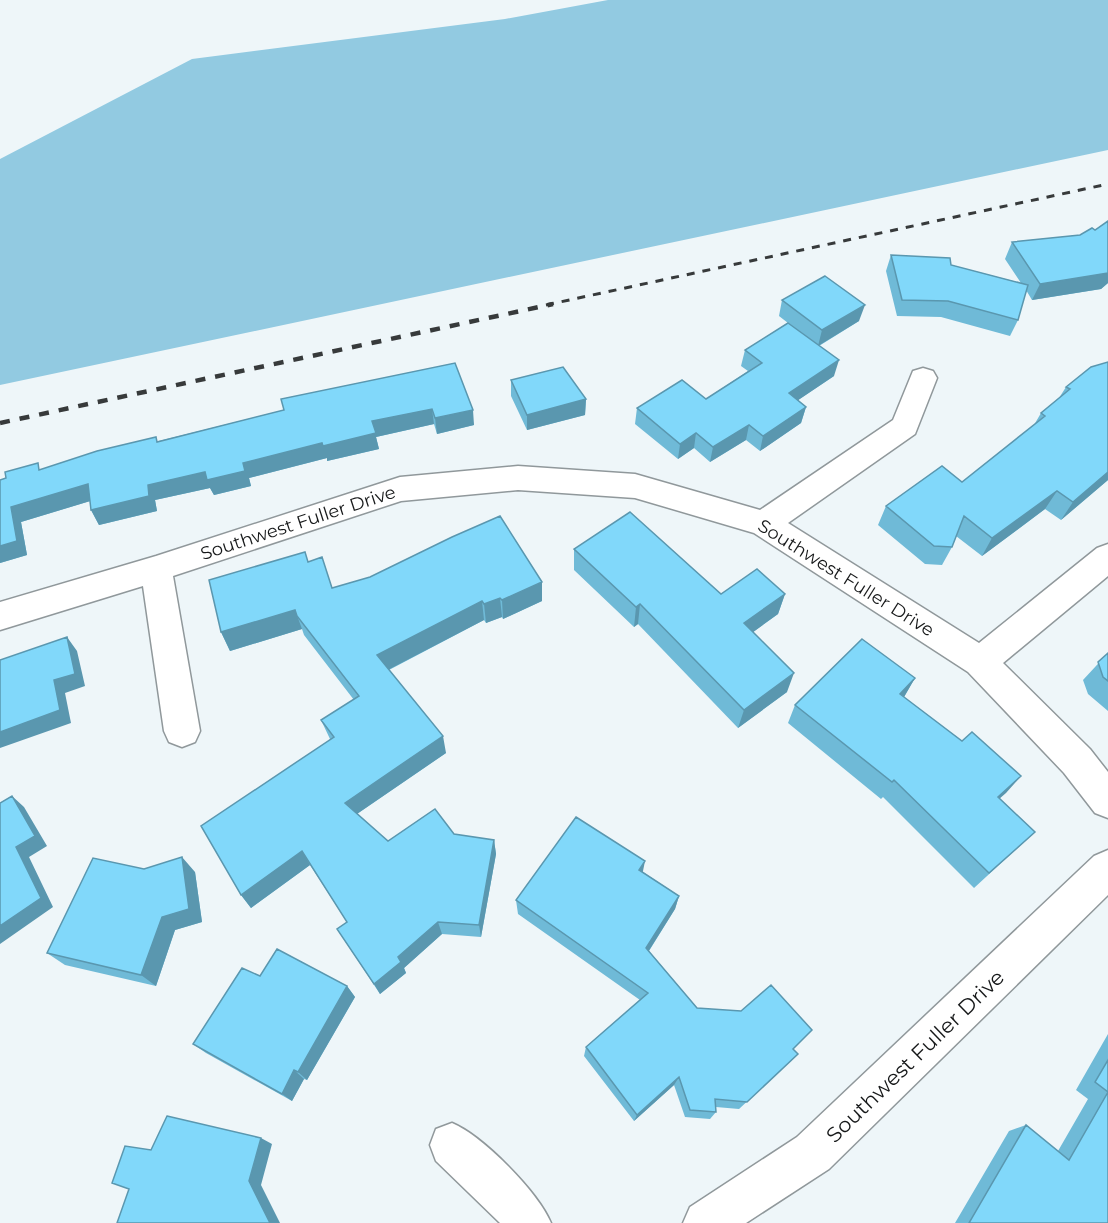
<svg xmlns="http://www.w3.org/2000/svg" width="1108" height="1223" font-family="Montserrat,sans-serif">
	<style>
		.green { fill: #92cae1 }
		.lines { fill: none; stroke-linecap: round; stroke-linejoin: round }
		.minor-casing { stroke: #90989b; stroke-width: 3 }
		.minor { fill: #fff; fill-rule: evenodd }
		.rail-far1 { stroke: #373a3b; stroke-width: 3; stroke-dasharray: 8 8; stroke-linecap: butt }
		.rail { stroke: #373a3b; stroke-width: 4.5; stroke-dasharray: 10 10; stroke-linecap: butt }
		.wall { fill: #6fbad7 }
		.shaded-wall { fill: #5a97af }
		.building { fill: #81d8fa; stroke: #5a97af; stroke-width: 1.5 }
		.labels { text-anchor: middle; dominant-baseline: central; stroke-width: 4.5; stroke-linejoin: round; paint-order: stroke }
		.street-label { font-size: 18px; fill: #161819; stroke: #fff }
		.near-street-label { font-size: 21px; fill: #161819; stroke: #fff }
	</style>
	<rect width="100%" height="100%" fill="#eef6f9"/>
	<path class="green" d="M608 0H1108V150L0 385V159L192 59 505 19Z"/>
	<g class="lines">
		<g class="minor-casing">
			<path id="minor" d="M923 368 933 371 937 378 915 434 788 523 979 643 1097 548 1108 544V576L1003 663 1090 749 1108 772V818L1095 813 1064 773 968 672 754 533 635 498 518 490 401 501 173 576 200 731 195 742 182 747 169 742 164 731 143 586 0 630V602L156 556 400 477 518 466 635 474 760 510 893 420 913 371Z
				M1108 850V895L829 1169 746 1223H683L690 1207 797 1137 1094 856Z
				M452 1123C483 1136 538 1192 551 1223H500L436 1161 430 1145 436 1129Z"/>
		</g>
		<use href="#minor" class="minor"/>
		<path class="rail-far1" d="M546 305 1108 184"/>
		<path class="rail" d="M0 423 553 304"/>
	</g>
	<path class="wall" d="M1108 221V283L1101 289 1032 300 1026 290 1018 320 1010 336 941 317 897 316 886 271 891 255 951 265 1021 283 1005 259 1012 242 1080 235 1095 230Z
		M782 300 859 321 819 346 834 376 798 400 806 407 801 423 760 451 746 440 710 462 694 448 678 459 635 424 637 408 706 399 748 371 741 366 745 350 788 323 779 316Z
		M1108 362V480L1061 520 1045 509 982 556 956 536 952 547 942 565 925 564 878 525 886 506 962 482 1034 425 1041 413 1059 398 1066 387Z
		M455 363 474 425 437 434 434 424 376 437 379 449 327 461V458L249 478 251 486 214 495 210 488 155 500 157 511 99 525 91 510 90 501 21 522 27 555 0 563V480L284 410Z
		M511 380 586 399 585 415 527 430 511 396Z
		M574 549 721 594H785L778 614 753 632 787 692 738 728 638 624 634 627 574 570Z
		M308 562 332 588 542 582V601L503 619 502 617 486 623 484 620 389 670 446 753 357 814 388 841 454 834 494 840 496 854 481 937 442 934 404 968 406 973 380 994 337 929 347 922 310 865 251 908 241 895 330 739 321 720 354 700 304 635 302 629 230 651 221 632Z
		M1108 653V711L1088 694 1083 680Z
		M915 678 904 697 962 741 1021 776 999 798 1035 832 974 888 883 797 881 799 788 723 795 705Z
		M144 869 195 872 202 922 175 930 156 986 65 965 47 953Z
		M643 872 679 896 675 909 649 951 697 1008 793 1049 798 1054 739 1109 716 1107V1112L710 1119 685 1117 674 1085 634 1121 584 1056 586 1047 640 1000 518 914 516 900Z
		M260 976 347 986 355 997 307 1080 304 1079 292 1101 206 1053 193 1044Z
		M1108 1034V1223H955L1009 1131 1026 1125 1058 1151 1088 1099 1076 1090Z"/>
	<path class="shaded-wall" d="M1108 273V283L1101 289 1032 300 1040 284Z
		M865 305 859 321 818 346 822 330Z
		M839 360 834 376 785 409 789 393Z
		M586 399 585 415 527 430V415Z
		M806 407 801 423 760 451 763 436Z
		M432 409 434 424 376 437 379 449 327 461V458L249 478 251 486 214 495 210 488 155 500 157 511 99 525 91 510 148 485 243 463 372 421Z
		M473 410 474 425 437 434 435 418Z
		M749 425 746 440 710 462 713 447Z
		M696 433 694 448 678 459 680 444Z
		M1108 472V480L1061 520 1073 502Z
		M88 484 97 499 21 522 27 555 0 563V546L11 507Z
		M1057 491 1045 509 982 556 992 538Z
		M542 582V601L503 619 502 600Z
		M785 594 778 614 738 643 744 623Z
		M500 598 502 617 486 623 484 604Z
		M482 601 484 620 382 673 377 655Z
		M640 604 638 624 634 627 636 607Z
		M295 610 302 629 230 651 221 632Z
		M67 637 77 651 85 686 65 693 71 723 0 748V732L54 680Z
		M794 673 787 692 738 728 744 710Z
		M915 678 904 697 900 694Z
		M443 736 446 753 351 818 345 803Z
		M1021 776 1006 793 983 813 998 797Z
		M12 796 24 807 47 846 29 857 53 907 0 944V926L16 847Z
		M494 840 496 854 481 937 479 925Z
		M302 851 310 865 251 908 241 895Z
		M182 857 195 872 202 922 175 930 156 986 141 975Z
		M645 861 642 876 639 870Z
		M679 896 675 909 643 960 646 948Z
		M438 922 442 934 404 968 406 973 380 994 374 984 398 957Z
		M347 986 355 997 307 1080 298 1072Z
		M294 1070 304 1079 292 1101 282 1094Z
		M679 1077 674 1085 634 1121 637 1115Z
		M261 1138 272 1144 261 1185 280 1223H270L249 1181Z"/>
	<path class="building" d="M1108 221V273L1040 284 1012 242 1080 235 1092 228 1095 230Z
		M891 255 950 258 951 265 1028 285 1018 320 948 301 902 300Z
		M825 276 865 305 822 330 782 300Z
		M788 323 839 360 789 393 806 407 763 436 749 425 713 447 696 433 680 444 637 408 682 380 706 399 762 363 745 350Z
		M1108 362V472L1073 502 1057 491 992 538 964 516 952 547 934 546 886 506 942 466 962 482 1045 416 1041 413 1070 389 1066 387 1091 367Z
		M455 363 473 410 435 418 432 409 372 421 376 433 323 446 322 443 243 463 245 471 207 480 205 472 148 485 149 496 91 510 88 484 11 507 17 541 0 546V480L6 478 5 472 38 463 39 470 97 451 156 437 157 442 284 410 281 399Z
		M563 367 586 399 527 415 511 380Z
		M630 512 721 594 757 569 785 594 744 623 794 673 744 710 640 604 636 607 574 549Z
		M500 516 542 582 502 600 500 598 484 604 482 601 377 655 443 736 345 803 388 841 435 809 454 834 494 840 479 925 438 922 398 957 401 962 374 984 337 929 347 922 302 851 241 895 201 826 334 737 321 720 359 696 297 616 295 610 221 632 209 580 305 552 308 562 322 557 332 588 370 577 452 537Z
		M67 637 75 674 54 680 60 710 0 732V660Z
		M862 639 915 678 900 694 962 741 972 732 1021 776 998 797 1035 832 989 873 894 780 892 782 795 705Z
		M1108 653V681L1103 677 1098 662Z
		M12 796 35 836 16 847 41 898 0 926V803Z
		M576 817 645 861 639 870 679 896 646 948 697 1008 741 1011 771 985 812 1030 793 1049 798 1054 747 1102 715 1099 716 1112 690 1110 679 1077 637 1115 586 1047 648 993 516 900Z
		M182 857 189 909 162 917 141 975 47 953 93 858 144 869Z
		M277 949 347 986 298 1072 294 1070 282 1094 193 1044 242 968 260 976Z
		M1108 1060V1223H969L1026 1125 1069 1160 1108 1092 1095 1082Z
		M167 1116 261 1138 249 1181 270 1223H117L129 1189 112 1183 125 1146 151 1150Z"/>
	<g class="labels">
		<g class="street-label">
			<text transform="translate(298 523) rotate(-18)">Southwest Fuller Drive</text>
			<text transform="translate(846 578) rotate(32)">Southwest Fuller Drive</text>
		</g>
		<g class="near-street-label">
			<text transform="translate(915 1056) rotate(-44)">Southwest Fuller Drive</text>
		</g>
	</g>
</svg>
